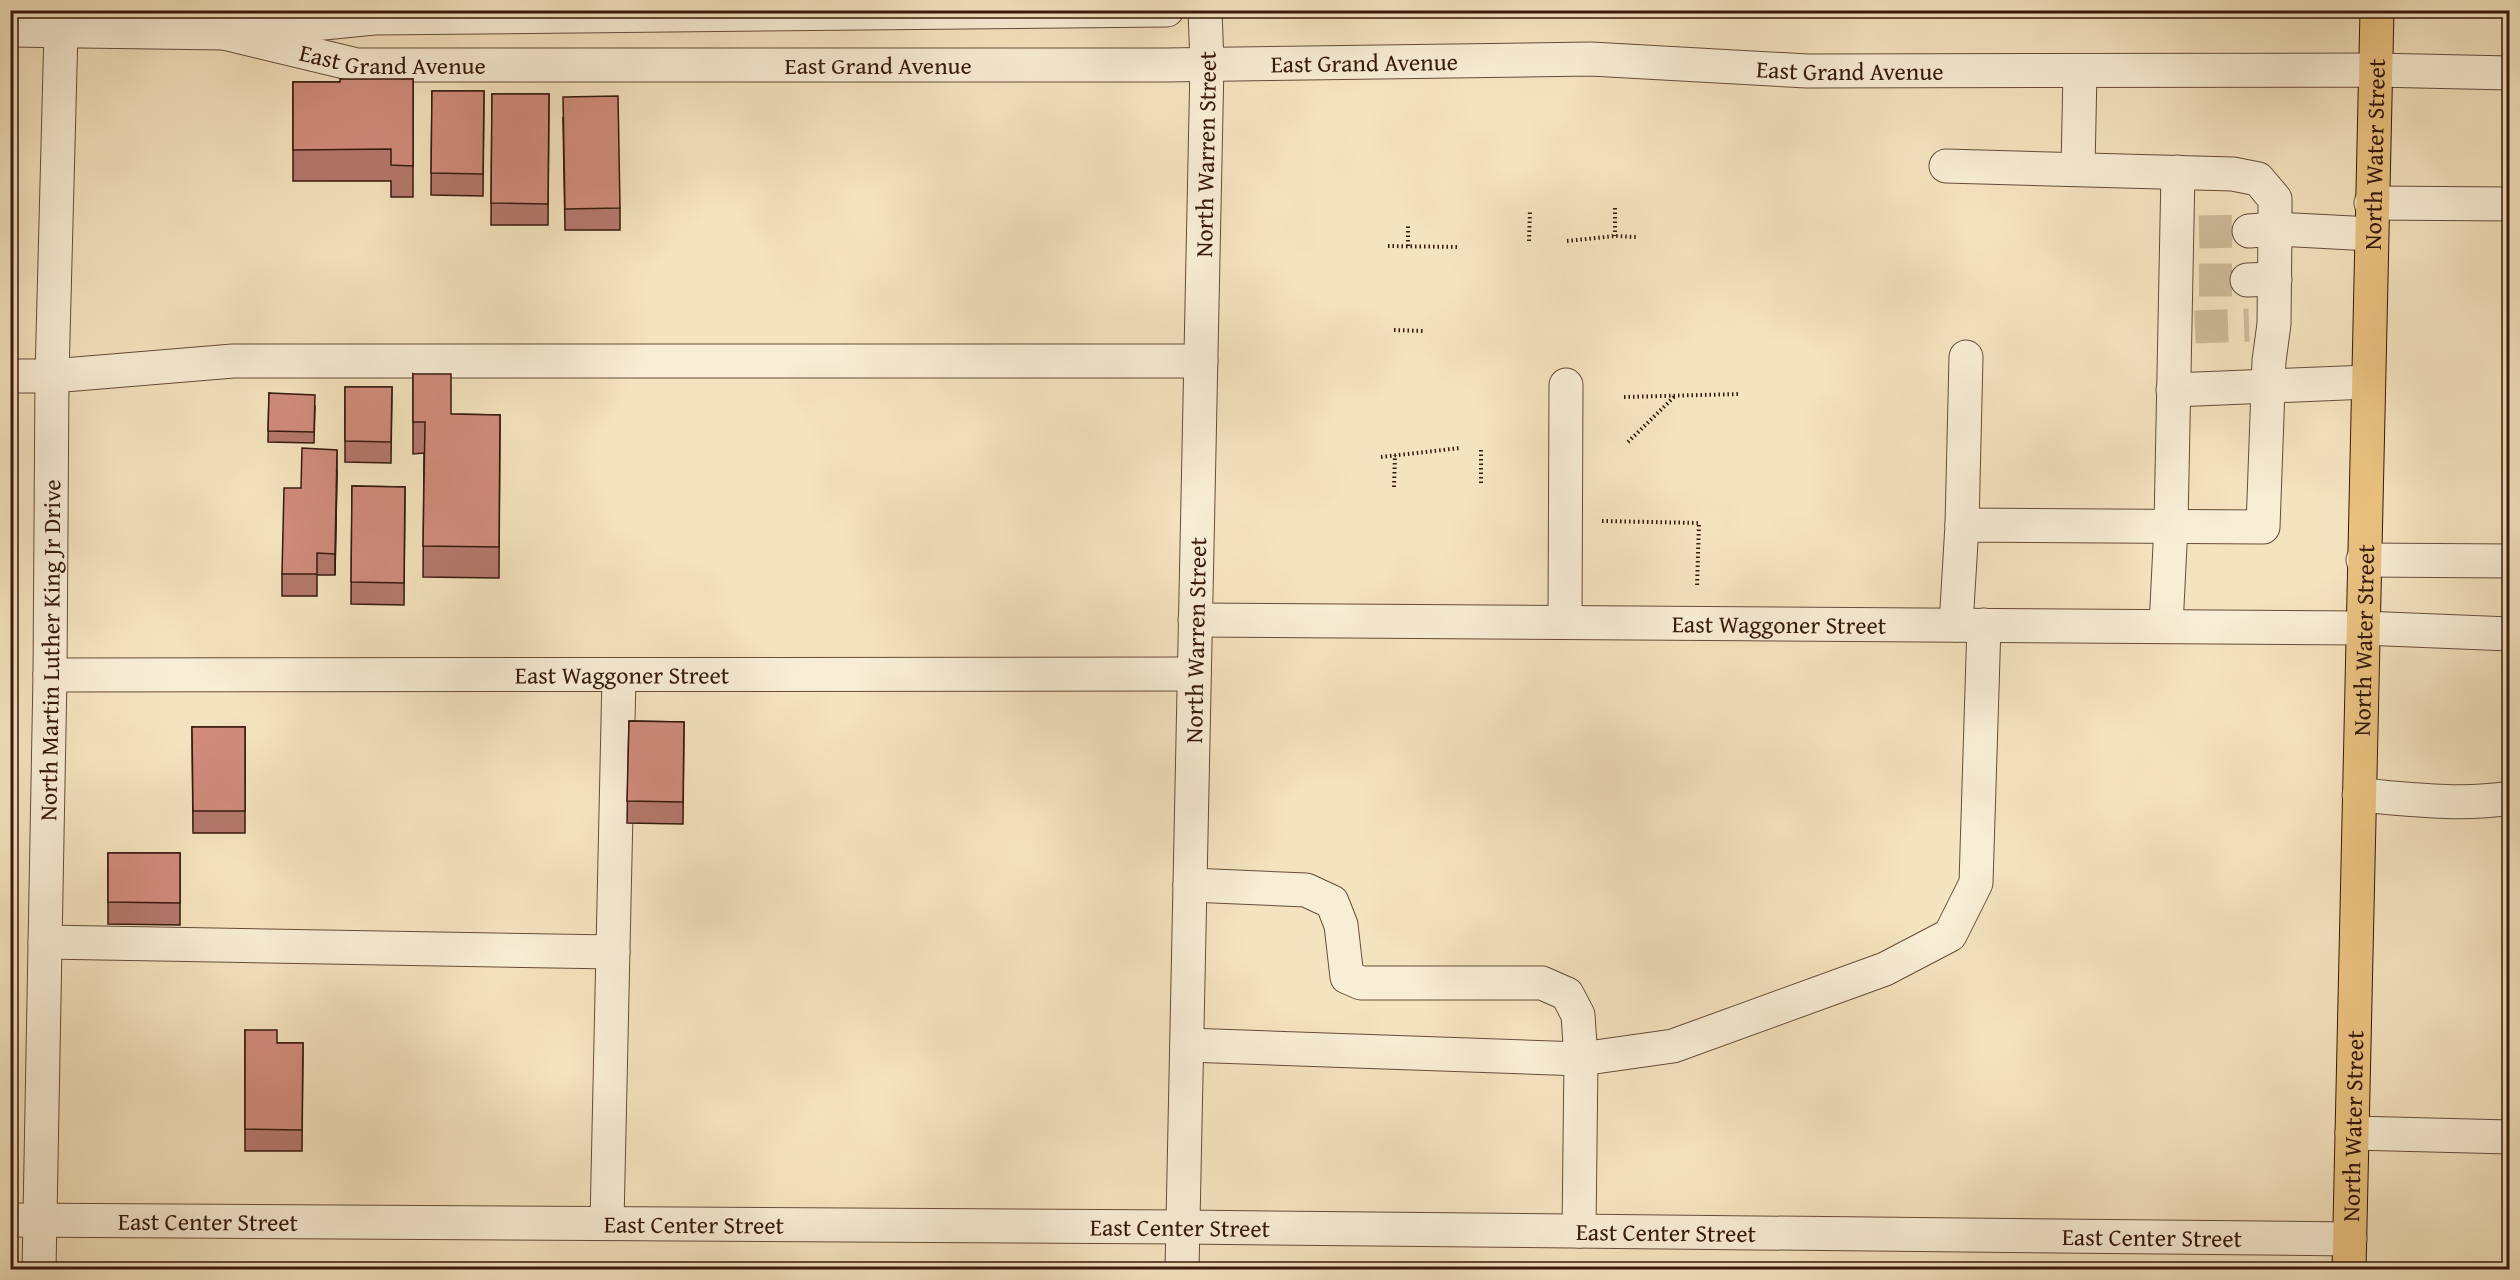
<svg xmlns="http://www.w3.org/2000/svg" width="2520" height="1280" font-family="'Gentium Book Plus',serif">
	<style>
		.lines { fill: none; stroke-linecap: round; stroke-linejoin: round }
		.minor-tunnel { stroke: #cebb9b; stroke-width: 33; stroke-dasharray: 33 16; stroke-linecap: butt }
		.minor-casing { stroke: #664c39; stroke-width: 35 }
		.major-casing { stroke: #36190c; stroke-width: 35 }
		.path { stroke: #36190c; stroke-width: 4; stroke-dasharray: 1.5 3; stroke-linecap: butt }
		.minor { stroke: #f8edd5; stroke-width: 33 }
		.major { stroke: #eac280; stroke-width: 33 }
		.wall { fill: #b4786c; stroke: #36190c; stroke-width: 1.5 }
		.shaded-wall { fill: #926258; stroke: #36190c; stroke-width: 1.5 }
		.building { fill: #d18c7d; stroke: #36190c; stroke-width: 1.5 }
		.labels { text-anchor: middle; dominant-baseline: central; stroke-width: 4.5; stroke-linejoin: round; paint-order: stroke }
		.street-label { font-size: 24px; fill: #36190c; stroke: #f8edd5 }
	</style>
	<rect width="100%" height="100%" fill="#f4e3bf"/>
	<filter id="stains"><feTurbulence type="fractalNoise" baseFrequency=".00333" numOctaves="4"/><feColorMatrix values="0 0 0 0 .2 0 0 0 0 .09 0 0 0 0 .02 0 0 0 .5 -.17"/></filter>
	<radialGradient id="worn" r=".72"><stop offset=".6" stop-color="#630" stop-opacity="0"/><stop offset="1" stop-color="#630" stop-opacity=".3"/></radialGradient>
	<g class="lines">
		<path class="minor-tunnel" d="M2199 232 2249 231
			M2199 280H2247
			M2195 327 2249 325"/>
		<g class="minor-casing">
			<g id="minor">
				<path d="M10 30 224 33 374 18 1167 10"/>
				<path id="s1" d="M224 33 357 65H1165L1591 59 1807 71 2374 70 2510 73"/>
				<path d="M1946 166 2233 174 2258 179 2275 199V229L2371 234"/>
				<path d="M2078 169 2080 71"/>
				<path d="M2371 203 2510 204"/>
				<path d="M2247 280 2275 279"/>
				<path d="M10 376H52L233 361H1201"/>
				<path d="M2173 390 2368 382"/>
				<path d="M1962 525 1966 357"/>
				<path d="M2363 560 2510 561"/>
				<path id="s2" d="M1195 620 2362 628 2510 634"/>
				<path d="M1565 622 1566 385"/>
				<path d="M1956 625 1962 525 2263 527 2269 361 2274 324 2275 229 2249 231"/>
				<path d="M2166 626 2171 525 2178 172"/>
				<path id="s3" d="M50 675 1194 674"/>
				<path d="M2359 795C2408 799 2460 806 2510 798"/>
				<path d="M1190 885 1306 890 1332 902 1341 925 1347 977 1361 983H1542L1567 994 1578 1015 1581 1059 1673 1046 1885 969 1950 935 1976 883 1984 625"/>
				<path d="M45 942 613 952"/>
				<path d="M1187 1045 1581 1059 1579 1231"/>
				<path d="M2352 1133 2510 1137"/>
				<path id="s4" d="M10 1220 1183 1227 2350 1239"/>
				<path d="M607 1222 619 676"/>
				<path id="s5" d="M39 1270 50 675 52 376 61 30 65 10"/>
				<path id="s6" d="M1182 1270 1207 64 1205 10"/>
			</g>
		</g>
		<g class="major-casing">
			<g id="major">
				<path id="s7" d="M2349 1270 2377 10"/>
			</g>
		</g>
		<path class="path" d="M1615 208V236
			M1529 241 1530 210
			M1567 241 1615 236 1638 237
			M1388 246 1460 247
			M1408 246V225
			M1394 330 1423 331
			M1624 397 1740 394
			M1628 442 1675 396
			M1381 457 1460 448
			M1481 483V448
			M1394 487 1395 455
			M1602 521 1699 523 1697 587"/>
		<use href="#minor" class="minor"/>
		<use href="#major" class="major"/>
	</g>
	<path class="wall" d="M413 79V197H391V181H293V82H340Z
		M432 91H484L483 196 431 195Z
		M492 94H549L548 225H491Z
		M563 119 620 208V230H565Z
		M413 374 451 414 500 415 499 578 423 577 424 453 413 454Z
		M345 387H392L391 463 345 462Z
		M269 393 315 406 314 443 268 442Z
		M337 471 335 575H317V596H282V574L301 488Z
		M352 486 405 487 404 605 351 604Z
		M629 721 684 722 683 824 627 823Z
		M192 727H245V833H193Z
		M108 853H180V925L108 924Z
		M245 1030 277 1043H303L302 1151H245Z"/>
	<path class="shaded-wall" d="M337 450V471L335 575V554Z"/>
	<path class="building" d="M340 79H413V166L391 165V149L293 150V82H340Z
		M432 91H484L483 174 431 173Z
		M492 94H549L548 204 491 203Z
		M618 96 620 208 565 209 563 97Z
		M413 374H451V414L500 415 499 547 423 546 425 422H413Z
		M345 387H392L391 442 345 441Z
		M269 393 315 395 314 432 268 431Z
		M302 448 337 450 335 554 317 553V574H282L284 488H301Z
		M352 486 405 487 404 583 351 582Z
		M629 721 684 722 683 802 627 801Z
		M192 727H245V811H193Z
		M108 853H180V903L108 902Z
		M245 1030H277V1043H303L302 1130 245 1129Z"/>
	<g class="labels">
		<g class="street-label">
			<text stroke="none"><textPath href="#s1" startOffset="172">East Grand Avenue</textPath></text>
			<text stroke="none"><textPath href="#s1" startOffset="1144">East Grand Avenue</textPath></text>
			<text stroke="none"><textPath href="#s1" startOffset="658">East Grand Avenue</textPath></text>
			<text stroke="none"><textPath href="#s1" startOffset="1630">East Grand Avenue</textPath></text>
			<text stroke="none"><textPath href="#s6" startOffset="1116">North Warren Street</textPath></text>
			<text stroke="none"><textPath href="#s7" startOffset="1116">North Water Street</textPath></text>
			<text stroke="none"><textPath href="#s2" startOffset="584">East Waggoner Street</textPath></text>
			<text stroke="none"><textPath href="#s6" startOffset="630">North Warren Street</textPath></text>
			<text stroke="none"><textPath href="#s7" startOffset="630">North Water Street</textPath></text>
			<text stroke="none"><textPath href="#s5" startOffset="620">North Martin Luther King Jr Drive</textPath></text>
			<text stroke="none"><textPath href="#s3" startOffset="572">East Waggoner Street</textPath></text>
			<text stroke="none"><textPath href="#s7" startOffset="144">North Water Street</textPath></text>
			<text stroke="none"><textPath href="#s4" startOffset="198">East Center Street</textPath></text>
			<text stroke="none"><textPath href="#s4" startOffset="684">East Center Street</textPath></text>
			<text stroke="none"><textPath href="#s4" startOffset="1170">East Center Street</textPath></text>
			<text stroke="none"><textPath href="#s4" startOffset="1656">East Center Street</textPath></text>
			<text stroke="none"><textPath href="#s4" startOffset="2142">East Center Street</textPath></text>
		</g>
	</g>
	<rect width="2520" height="1280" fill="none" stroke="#f4e3bf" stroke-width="36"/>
	<rect x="12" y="12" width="2496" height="1256" fill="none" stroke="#36190c" stroke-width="3"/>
	<rect x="18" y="18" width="2484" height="1244" fill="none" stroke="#36190c" stroke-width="1.5"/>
	<rect width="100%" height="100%" filter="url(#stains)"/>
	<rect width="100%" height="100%" fill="url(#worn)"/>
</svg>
